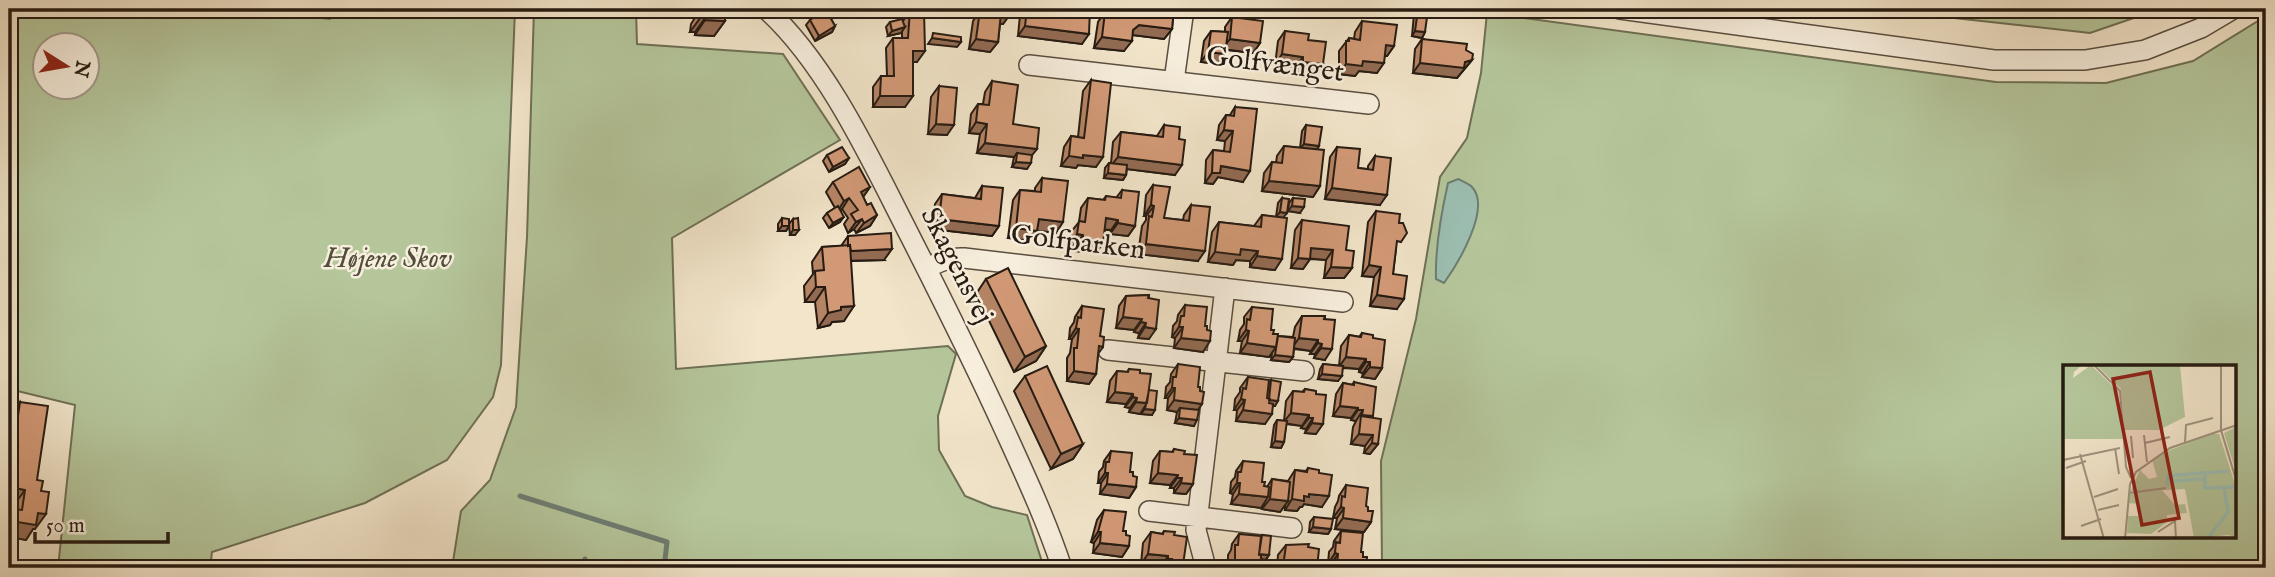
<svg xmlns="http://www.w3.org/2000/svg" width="2275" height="577" font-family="'IM FELL English',serif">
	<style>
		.green { fill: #b5c69b; stroke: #6e7056; stroke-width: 2; fill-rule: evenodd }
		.water { fill: #9cbfb2; stroke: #6d7d72; stroke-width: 2 }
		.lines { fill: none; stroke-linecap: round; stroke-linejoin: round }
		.stream { stroke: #6d7d72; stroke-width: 5 }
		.minor-casing { stroke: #594e40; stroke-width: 22 }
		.minor { stroke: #f7eedd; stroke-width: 19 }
		.wall { fill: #b58465; stroke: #261b12; stroke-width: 2 }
		.shaded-wall { fill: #936b53; stroke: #261b12; stroke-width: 2 }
		.building { fill: #d29976; stroke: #261b12; stroke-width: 2 }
		.labels { text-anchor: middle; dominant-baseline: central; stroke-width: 5; stroke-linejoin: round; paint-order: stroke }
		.street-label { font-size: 28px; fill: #261b12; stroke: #f7eedd }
		.park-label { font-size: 28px; font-style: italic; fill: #514e3b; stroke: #f7eedd }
		.inset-river { fill: none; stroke: #9cbfb2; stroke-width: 3.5 }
		.inset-road { fill: none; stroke: #a09480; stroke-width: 2 }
		.view { fill: #8f2418; fill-opacity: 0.15; stroke: #8f2418; stroke-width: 3.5 }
		.inset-edge { fill: none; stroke: #261b12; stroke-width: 3.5 }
	</style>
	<rect width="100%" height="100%" fill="#f2e5ca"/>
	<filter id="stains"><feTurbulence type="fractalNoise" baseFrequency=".00286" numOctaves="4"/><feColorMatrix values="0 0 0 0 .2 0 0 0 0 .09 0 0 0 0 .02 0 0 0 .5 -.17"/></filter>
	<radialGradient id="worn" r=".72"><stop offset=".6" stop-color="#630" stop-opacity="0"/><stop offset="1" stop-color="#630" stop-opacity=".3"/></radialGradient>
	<path class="green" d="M9 9H236L330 19 333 9H515L501 365 493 397 447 460 365 503 212 552 210 568H58L75 405 9 389ZM46 46H88V88H46Z
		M534 9H636L637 44 783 54 840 140 672 238 676 369 948 346 956 354 938 416 939 450 965 496 992 507 1027 515 1044 568H452L461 511 490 480 516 407 527 237Z
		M1896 9H2160L2090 33 1945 17Z
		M1487 13 1996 82 2106 83 2193 61 2266 16V568H1382L1381 461 1416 319 1440 177 1467 138 1481 73ZM2065 367H2235V537H2065Z"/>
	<path class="water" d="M1458 179C1462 181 1469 184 1472 187 1492 208 1457 265 1444 283L1436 279C1435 247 1441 214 1448 183Z"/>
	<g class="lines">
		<path class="stream" d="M520 496 667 542 664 568
			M583 568 585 559"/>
		<g class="minor-casing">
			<path id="minor" d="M766 9C828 65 872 162 910 236 943 301 975 365 1005 431 1026 477 1046 520 1062 568
				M1620 9 1994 60H2085L2145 50 2201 28 2233 9
				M1029 65 1369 104
				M1174 81 1184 9
				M926 268C940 262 949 257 964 258L1343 302
				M1108 350 1304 371
				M1149 511 1292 528
				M1206 568 1196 530 1225 288"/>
		</g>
		<use href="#minor" class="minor"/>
	</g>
	<path class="wall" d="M664 9H725V21L714 36 695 35V32H690L691 24 696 16V13H692L691 14 664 12Z
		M821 9H840L829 15 835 26 832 32 815 41 806 25 810 20 823 12Z
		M891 9H918L917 10V62H913L905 107H873V87L881 76H887L886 48 893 38H902V31L901 33 888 36 886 27 890 22 903 21 908 13 890 10Z
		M981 9H1011L1010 14 1003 24H1000L998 42 990 52 969 49 973 21Z
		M1024 9H1090L1082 44 1018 36 1020 15Z
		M1123 9H1174L1172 29 1164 39 1132 35 1124 51 1094 48 1098 22 1105 12 1122 14Z
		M1418 9 1425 32 1422 38 1412 36 1414 14Z
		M1232 17 1260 43 1253 53 1226 50 1218 64 1201 62 1204 41 1211 31 1225 32V27Z
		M1362 21 1394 46 1387 56H1385L1377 73 1359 71 1355 76 1339 74V51L1349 38 1354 39 1355 32Z
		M1285 31 1308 40 1316 74 1296 72V67L1275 65 1278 41Z
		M1422 39 1466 50 1472 60 1457 78 1413 73 1415 49Z
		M1091 80 1096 167 1078 165 1076 168 1061 166 1064 147 1071 136 1078 137 1083 91Z
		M992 81 1013 124 1032 156 1027 169 1012 167 1014 157 977 153 980 134 969 133 971 114 978 104H983L985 92Z
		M939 86 947 135 928 134 931 97Z
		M1235 107 1243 182 1218 177 1213 184 1205 183 1206 160 1213 150 1224 151 1225 141 1217 140 1219 125 1226 115H1230Z
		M1164 125 1175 175 1127 169 1126 175 1123 180 1104 178 1105 168 1109 163H1111L1113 142 1121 132 1157 136Z
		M1306 125 1319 146 1317 149 1320 186 1313 197 1262 191 1264 173 1272 162 1276 163 1277 156 1284 146 1300 148 1302 131Z
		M1337 147 1358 168 1368 169V166L1375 156 1380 205 1325 199 1330 157Z
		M827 155 849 158 845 164 829 172 823 161Z
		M1042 178 1056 233 1037 230 1030 241 1008 238 1013 200 1020 190 1035 191V188Z
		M833 182 870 187 863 197 867 205 877 215 870 226 856 233 854 229 848 233 844 224 848 218 842 209 840 210V222L829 228 823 218 827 213 835 208 826 192Z
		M1153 185 1164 218 1183 220 1184 215 1191 205 1198 261 1138 254 1142 226 1146 220V216H1144L1146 195Z
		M982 186 999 226 992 236 932 229 935 204 942 194 975 198Z
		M1122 190 1135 226 1128 236 1110 234 1111 230H1105L1096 253 1075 251 1076 245H1070L1071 232 1079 222 1081 208 1088 198 1103 200 1106 196 1116 198Z
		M1282 198 1284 217 1275 270 1250 267V261L1236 260 1233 265 1208 262 1212 232 1219 222 1254 226 1262 215 1276 217 1278 203Z
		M1293 198 1300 213 1288 211 1289 203Z
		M1376 211 1396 248 1393 274 1397 309 1370 306 1374 277 1362 276 1368 222Z
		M782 218 789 224 793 219 795 235H790L789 226 786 231H778V224Z
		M1302 220 1346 250 1352 268 1344 278H1324L1326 260 1310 259 1303 269 1291 268 1295 230Z
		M848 236 884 260 851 261 844 321 832 322 830 325 818 328 815 302H805L804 286 813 274 812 262 822 247 841 246Z
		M986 279 1046 346 1036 361 1014 372 976 294Z
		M1149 295V339L1138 338 1139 333 1134 332V330L1116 328 1119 306 1126 296Z
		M1185 305 1203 352 1174 348 1175 338 1172 337 1173 326 1177 321 1178 315Z
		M1082 306 1100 336 1103 347 1098 354 1096 374 1089 384 1067 381V358L1070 353 1072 339H1069L1070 328 1074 322 1075 317Z
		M1252 307 1271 330 1273 334 1278 336 1293 337 1295 327 1302 316H1325V360L1314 358 1315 354H1310L1311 351 1294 349 1293 357 1289 362 1271 360 1272 353 1269 357 1240 353 1242 341H1238L1240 330 1244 324V317Z
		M1362 333 1373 338 1382 368 1375 379 1362 377 1363 373 1359 372V369L1343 368 1338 381 1318 379 1320 369 1323 364 1339 366 1341 346 1349 335 1359 337Z
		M1178 364 1198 387V410L1194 426 1175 423 1177 412 1167 410 1168 398H1165L1166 387 1170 382 1171 374Z
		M1129 369 1140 373 1149 390 1152 415 1141 414 1142 411 1140 414 1129 412 1130 408 1125 407 1126 404 1107 402 1110 381 1117 371 1127 372Z
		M1025 376 1083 444 1073 459 1051 469 1014 391Z
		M1248 377 1268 384 1271 380 1275 406H1273L1265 424 1236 421 1237 410H1234L1235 399 1240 392V388Z
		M1354 382 1373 416 1372 418 1378 444 1370 454 1364 453 1365 446 1351 444 1353 427 1356 421 1351 420V418L1333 416 1336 394 1343 383 1352 385Z
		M1305 389 1316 391V434L1305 433 1306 429 1301 428 1302 426 1286 424 1284 442 1281 448 1271 447 1274 425 1277 420 1284 421 1286 401 1293 391 1302 392Z
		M20 402 37 480 35 529H33L26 540 9 537V515L13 509H14V505L9 504V417Z
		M1174 449 1184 454 1193 484 1186 494 1174 493V488H1170V485L1150 483 1153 461 1160 451 1172 452Z
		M1111 451 1130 472 1133 476 1136 487 1129 498 1100 494 1101 483H1098L1099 472 1103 467 1104 461Z
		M1243 461 1262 482 1264 486 1267 487 1272 479 1288 481 1295 470 1306 471 1308 468 1319 473 1322 507 1304 504 1302 507H1300L1297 511 1285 510V505L1280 512 1262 509 1263 504 1261 508 1231 504 1233 494 1230 493 1231 482 1235 477 1236 471Z
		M1346 485 1366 506 1368 511 1371 522 1364 532 1335 529 1337 518H1333L1335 507 1338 501 1339 496Z
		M1104 510 1123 531 1126 535 1129 546 1122 557 1093 553 1094 543 1091 542 1097 520Z
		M1314 517 1331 529 1328 534 1309 532 1310 522Z
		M1164 531 1174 535 1183 565 1181 568H1161V567L1141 564 1143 543 1151 532 1162 534Z
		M1341 531 1361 552 1366 568H1331V564H1328L1329 552 1333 547 1334 541Z
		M1239 534 1260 536 1262 535 1269 555 1266 560 1265 568H1228V555L1231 550 1232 544Z
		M1286 545 1308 547 1317 568H1277L1278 555Z"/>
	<path class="shaded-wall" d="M667 9H699L696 13H692L691 14 664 12Z
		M831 9H840L825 17Z
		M892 9H918L914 14 910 10 908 13 890 10Z
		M933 9H941L937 14 930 13Z
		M1001 13 1010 14 1003 24 994 23Z
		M701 17 705 18 695 32H690Z
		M705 20 725 21 714 36 695 35Z
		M1139 25 1172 29 1164 39 1132 35 1133 30Z
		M835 26 832 32 815 41 819 36Z
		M1025 26 1089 34 1082 44 1018 36Z
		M905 27 901 33 888 36 892 31Z
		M1415 31 1425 32 1422 38 1412 36Z
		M1102 37 1132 41 1124 51 1094 48Z
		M932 38 961 42 957 47 928 44Z
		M976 39 998 42 990 52 969 49Z
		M1230 39 1260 43 1253 53 1222 49Z
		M1386 45 1394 46 1387 56 1379 55Z
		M913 51H925L917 62H906Z
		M1208 52 1225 54 1218 64 1201 62Z
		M1282 54 1303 57 1296 67 1275 65Z
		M1472 60 1457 78 1413 73 1420 63 1465 62Z
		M1363 61 1384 63 1377 73 1359 71 1355 76 1339 74 1346 64Z
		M1303 62 1323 64 1316 74 1296 72Z
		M880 96H913L905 107H873Z
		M976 122 987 124 980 134 969 133Z
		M936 124 954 125 947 135 928 134Z
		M1224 130 1233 131 1225 141 1217 140Z
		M985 143 1037 149 1029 159 1017 153 1014 157 977 153Z
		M1304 144 1319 146 1316 151 1300 149Z
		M1083 155 1103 157 1096 167 1078 165 1076 168 1061 166 1069 156Z
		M1118 157 1182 165 1175 175 1110 167Z
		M849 158 845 164 829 172 833 167Z
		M1016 162 1031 163 1027 169 1012 167Z
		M1221 166 1250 171 1243 182 1218 177 1213 184 1205 183 1212 173Z
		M1108 173 1126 175 1123 180 1104 178Z
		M1269 181 1320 186 1313 197 1262 191Z
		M870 187 863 197 861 192Z
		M1332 188 1387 195 1380 205 1325 199Z
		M849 198 842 209 837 212 844 201Z
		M1151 205 1154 206 1146 216H1144Z
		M1292 206 1304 207 1300 213 1288 211Z
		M1280 212 1287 213 1283 218 1276 217Z
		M877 215 870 226 856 233 864 223Z
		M844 217 840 222 829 228 833 223Z
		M1106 218 1118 220 1111 230 1099 229Z
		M862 219 854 229 848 233 856 222Z
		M939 219 999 226 992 236 932 229Z
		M1039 219 1063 222 1056 233 1031 230Z
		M1118 223 1135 226 1128 236 1110 234Z
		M782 226H789L786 231H778Z
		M1016 228 1037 231 1030 241 1008 238Z
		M793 230H799L795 235H790Z
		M1077 234 1083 235 1076 245H1070Z
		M1083 240 1103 243 1096 253 1075 251Z
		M1146 244 1205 251 1198 261 1138 254Z
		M1311 248 1333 250 1326 260 1304 258Z
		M892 249 884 260 841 261 849 251Z
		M1241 249 1258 251 1250 261 1236 260 1233 265 1208 262 1215 252Z
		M1257 256 1282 259 1275 270 1250 267Z
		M1298 258 1310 259 1303 269 1291 268Z
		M1369 265 1381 267 1374 277 1362 276Z
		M1331 267 1352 268 1344 278H1324Z
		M816 287H825L815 302H805Z
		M1377 295 1404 299 1397 309 1370 306Z
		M854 306 844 321 832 322 830 325 818 328 828 313 841 307Z
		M1123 317 1142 319 1134 330 1116 328Z
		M1141 322 1146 323 1139 333 1134 332Z
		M1145 327 1156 329 1149 339 1138 338Z
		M1179 327H1183L1175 338 1172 337Z
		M1076 328 1079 329 1072 339H1069Z
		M1246 330 1249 331 1242 341H1238Z
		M1181 338 1210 341 1203 352 1174 348Z
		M1299 338 1318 340 1311 351 1292 348Z
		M1247 343 1276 347 1269 357 1240 353Z
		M1318 343 1322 344 1315 354H1310Z
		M1046 346 1036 361 1014 372 1025 357Z
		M1321 348 1332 349 1325 360 1314 358Z
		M1275 355 1293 357 1289 362 1271 360Z
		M1346 357 1366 359 1359 369 1339 367Z
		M1366 362H1370L1363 373 1359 372Z
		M1370 367 1382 368 1375 379 1362 377Z
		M1074 371 1096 374 1089 384 1067 381Z
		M1322 374 1342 376 1338 381 1318 379Z
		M1172 388H1175L1168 398H1165Z
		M1115 392 1133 394 1126 404 1107 402Z
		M1133 397 1137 398 1130 408 1125 407Z
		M1241 399 1245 400 1237 410H1234Z
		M1174 400 1202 404 1195 414 1180 408 1177 412 1167 410Z
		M1269 400 1278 401 1275 406 1265 405Z
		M1136 402 1147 403 1140 414 1129 412Z
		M1340 406 1358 408 1351 418 1333 416Z
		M1145 409 1155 410 1152 415 1141 414Z
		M1243 410 1272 414 1265 424 1236 421Z
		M1358 410H1363L1356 421 1351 420Z
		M1291 413 1309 415 1302 426 1283 423Z
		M1179 418 1197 420 1194 426 1175 423Z
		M1309 418H1313L1306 429 1301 428Z
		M1312 423 1323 424 1316 434 1305 433Z
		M1359 434 1373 435 1365 446 1351 444Z
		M1275 441 1284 442 1281 448 1271 447Z
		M1372 443 1378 444 1370 454 1364 453Z
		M1083 444 1073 459 1051 469 1061 454Z
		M1105 473H1108L1101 483H1098Z
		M1158 473 1178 475 1170 485 1150 483Z
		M9 477 17 478 9 490Z
		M1177 478H1182L1174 488H1170Z
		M1181 483 1193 484 1186 494 1174 493Z
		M1237 483H1240L1233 494 1230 493Z
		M1107 484 1136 487 1129 498 1100 494Z
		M15 488 25 490 14 505 9 504V498Z
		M1239 494 1268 497 1261 508 1231 504Z
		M1309 494 1329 496 1322 507 1304 504 1302 507H1300L1297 511 1285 510 1292 499Z
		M1270 499 1288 501 1280 512 1262 509Z
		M1341 507 1344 508 1337 518H1333Z
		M38 513 46 514 35 529H33L26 540 9 537V524L11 521Z
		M1343 518 1371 522 1364 532 1335 529Z
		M1313 527 1331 529 1328 534 1309 532Z
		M1098 532H1101L1094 543 1091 542Z
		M1100 543 1129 546 1122 557 1093 553Z
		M1335 553 1338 554 1331 564H1328Z
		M1148 554 1168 556 1161 567 1141 564Z
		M1259 554 1269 555 1265 560 1256 559Z
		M1168 559H1172L1166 568H1161Z
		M1171 564 1183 565 1181 568H1168Z
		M1337 564 1366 568H1334Z"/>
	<path class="building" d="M701 9H725V21L705 20V18L701 17Z
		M987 9H1011L1010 14 1001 13 998 42 976 39 980 10 987 11Z
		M1027 9H1063L1073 10V9H1090L1089 34 1025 26Z
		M1129 9H1174L1172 29 1139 25 1133 30 1132 41 1102 37 1105 12 1122 14Z
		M1418 9 1428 10 1425 32 1415 31Z
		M826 10 835 26 819 36 810 20Z
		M910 10H924L925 51H913V96H880L881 76H894L893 38H908Z
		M1232 17 1263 21 1260 43 1230 39Z
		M902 19 905 27 892 31 890 22Z
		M1362 21 1397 25 1394 46 1386 45 1384 63 1363 61 1362 66 1346 64V41H1349V38L1360 40Z
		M1211 31 1228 32 1225 54 1208 52Z
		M1285 31 1309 34 1308 40 1326 42 1323 64 1303 62V57L1282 54Z
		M933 33 961 37V42L932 38Z
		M1422 39 1467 44 1466 50 1473 54 1472 60 1465 62 1464 68 1420 63Z
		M1091 80 1111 83 1103 157 1083 155V158L1069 156 1071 136 1084 138Z
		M992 81 1018 85 1013 124 1039 128 1037 149 985 143 987 124 976 122 978 104 989 105Z
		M939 86 957 88 954 125 936 124Z
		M1235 107 1257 109 1250 171 1221 166 1220 173H1212L1213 150 1230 152 1233 131 1224 130 1226 115 1234 116Z
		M1164 125 1180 127 1179 139 1185 140 1182 165 1118 157 1121 132 1163 137Z
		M1306 125 1322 127 1319 146 1304 144Z
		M1284 146 1324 150 1320 186 1269 181 1272 162 1282 163Z
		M842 147 849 158 833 167 827 155Z
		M1337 147 1360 149 1358 168 1373 170 1375 156 1391 158 1387 195 1332 188Z
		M1017 153 1032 155 1031 163 1016 162Z
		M1109 163 1127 165 1126 175 1108 173Z
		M859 167 870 187 861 192 867 205 871 203 877 215 864 223 862 219 856 222 851 214 858 210 849 198 844 201 833 182Z
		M1042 178 1068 181 1063 222 1039 219 1037 231 1016 228 1020 190 1041 192Z
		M1153 185 1170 187 1164 218 1189 221 1191 205 1210 207 1205 251 1146 244 1149 216 1152 217 1154 206 1151 205Z
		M982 186 1003 188 999 226 939 219 942 194 981 199Z
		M1122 190 1139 192 1135 226 1118 223V220L1106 218 1103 243 1083 240V235L1077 234 1079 221 1085 222 1088 198 1105 200 1106 196 1121 198Z
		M1282 198 1289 199 1287 213 1280 212Z
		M1293 198 1305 199 1304 207 1292 206Z
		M838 206 844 217 833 223 827 213Z
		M1376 211 1400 214 1399 223H1403L1407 233 1401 242 1397 241 1393 274 1407 276 1404 299 1377 295 1381 267 1369 265Z
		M1262 215 1287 218 1282 259 1257 256 1258 251 1241 249 1240 255 1215 252 1219 222 1261 227Z
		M782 218 789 219V226H782Z
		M798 218 799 230H793V219Z
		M1302 220 1349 226 1346 250 1354 251 1352 268 1331 267 1333 250 1311 248 1310 259 1298 258Z
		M891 233 892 249 851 251 850 245 848 246V236Z
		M850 245 854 306 841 307V310L828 313 825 287H816L815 271 824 270 822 247Z
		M1008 268 1046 346 1025 357 986 279Z
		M1149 295 1148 298 1159 300 1156 329 1145 327 1146 323 1141 322 1142 319 1123 317 1126 296Z
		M1185 305 1207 307 1205 326H1207V330L1211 331 1210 341 1181 338 1183 327H1179L1181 316H1184Z
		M1082 306 1104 309 1100 336 1104 337 1103 347 1099 346 1096 374 1074 371V348H1077L1079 329 1076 328 1078 317 1081 318Z
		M1252 307 1273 309 1271 330H1274L1273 334H1278L1276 347 1247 343 1249 331 1246 330 1247 319 1250 320Z
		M1302 316H1325L1324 319 1335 320 1332 349 1321 348 1322 344 1318 343V340L1299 338Z
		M1362 333 1373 335V338L1385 340 1382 368 1370 367V362H1366V359L1346 357 1349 335 1361 337Z
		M1278 336 1295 338 1293 357 1275 355Z
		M1178 364 1200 367 1198 387H1200V391L1204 392 1202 404 1174 400 1175 388H1172L1173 377H1176Z
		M1323 364 1343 366 1342 376 1322 374Z
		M1047 366 1083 444 1061 454 1025 376Z
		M1129 369 1140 370V373L1151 374 1147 403 1136 402 1137 398 1133 397V394L1115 392 1117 371 1128 372Z
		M1248 377 1269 380 1267 398 1270 399 1269 403 1273 404 1272 414 1243 410 1245 400 1241 399 1243 388 1246 389Z
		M1271 380 1281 382 1278 401 1269 400Z
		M1354 382 1376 387 1373 416 1362 415 1363 410H1358V408L1340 406 1343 383 1354 385Z
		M1305 389 1316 391V394L1326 395 1323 424 1312 423 1313 418H1309V415L1291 413 1293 391 1304 392Z
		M1149 390 1157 391 1155 410 1145 409Z
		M20 402 48 406 37 480 43 481 41 491 49 492 46 514 38 513 36 525 11 521 13 509 22 510 25 490 15 488 17 478 9 477Z
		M1180 408 1199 410 1197 420 1179 418Z
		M1361 416 1381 419 1378 444 1372 443 1373 435 1359 434Z
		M1277 420 1287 421 1284 442 1275 441Z
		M1174 449 1185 451 1184 454 1197 455 1193 484 1181 483 1182 478H1177L1178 475 1158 473 1160 451 1173 452Z
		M1111 451 1132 453 1130 472H1133V476L1137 477 1136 487 1107 484 1108 473H1105L1106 462H1109Z
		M1243 461 1264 463 1262 482H1265L1264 486 1269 487 1268 497 1239 494 1240 483H1237L1238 472H1241Z
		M1308 468 1319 470V473L1332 475 1329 496 1309 494V497L1304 496V501L1292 499 1295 470 1307 472Z
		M1272 479 1290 482 1288 501 1270 499Z
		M1346 485 1368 488 1366 506 1368 507V511H1373L1371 522 1343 518 1344 508 1341 507 1342 496 1345 497Z
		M1104 510 1126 512 1123 531H1126V535L1130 536 1129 546 1100 543 1101 532H1098Z
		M1314 517 1333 519 1331 529 1313 527Z
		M1164 531 1175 532 1174 535 1187 537 1183 565 1171 564 1172 559H1168V556L1148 554 1151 532 1163 534Z
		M1341 531 1363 533 1361 552H1363V557H1367L1366 568 1337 564 1338 554 1335 553 1336 542 1340 543Z
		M1239 534 1261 536 1259 555H1261V559L1266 560 1265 568H1247L1235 567V545H1238Z
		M1262 535 1271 536 1269 555 1259 554Z
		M1309 544 1308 547 1319 549 1317 568H1296L1283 567 1286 545Z"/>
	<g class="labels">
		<g class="street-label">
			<text transform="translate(1275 65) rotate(7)">Golfvænget</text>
			<text transform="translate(1078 243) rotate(7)">Golfparken</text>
			<text transform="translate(956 266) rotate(63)">Skagensvej</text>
		</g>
		<g class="park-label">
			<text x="388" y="259">Højene Skov</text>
		</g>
	</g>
	<g transform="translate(2063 365)">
		<rect width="173" height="173" fill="#f2e5ca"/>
		<path d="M0 0H19L11 7 10 13 28 0 55 26 60 74H0ZM33 0H117L122 52 96 65H61L58 24ZM173 62V107L161 68ZM149 69H156L173 122V173L166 170 131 173 122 124 67 127 77 105 86 114 94 112 89 95 99 88ZM98 124 112 140 122 139 124 148 104 150V157L88 169 64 168 65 151H77L76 139 66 138 67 128Z" fill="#b5c69b"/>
		<path class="inset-river" d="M142 109V123L173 122M107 116 141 114M104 121 105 111 166 106M145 173 165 147 161 122"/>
		<path class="inset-road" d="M31 0 57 26 63 102 68 113M158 0V65L174 118M81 70 84 97M68 71 70 93M122 77 123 60 150 53M82 78 107 72M52 83 56 109M17 89 41 174M0 95 57 83M3 103 23 96M66 128 103 123M31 132 55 124M35 145 56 140M18 161 38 154M95 167 112 156 113 174M62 174 67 119 73 107 107 83 174 60"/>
		<path class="view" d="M87 7 116 153 79 160 50 14Z"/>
		<rect width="173" height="173" class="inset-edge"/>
	</g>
	<rect width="2275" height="577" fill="none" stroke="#f2e5ca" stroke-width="35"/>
	<rect x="10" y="10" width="2254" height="556" fill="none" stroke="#261b12" stroke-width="3.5"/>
	<rect x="18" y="18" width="2240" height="542" fill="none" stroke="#261b12" stroke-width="2"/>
	<g transform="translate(66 66) rotate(101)"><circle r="33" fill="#f7eedd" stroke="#a39a8c" stroke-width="2"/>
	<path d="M0-5L12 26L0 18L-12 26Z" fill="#8f2418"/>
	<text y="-10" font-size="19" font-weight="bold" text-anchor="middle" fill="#261b12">N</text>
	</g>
	<path d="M35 532v10h133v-10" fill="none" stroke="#261b12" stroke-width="3.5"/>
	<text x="46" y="532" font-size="21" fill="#261b12" stroke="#f7eedd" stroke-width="5" paint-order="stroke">50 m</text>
	<rect width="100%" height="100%" filter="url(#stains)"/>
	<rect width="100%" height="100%" fill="url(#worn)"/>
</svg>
